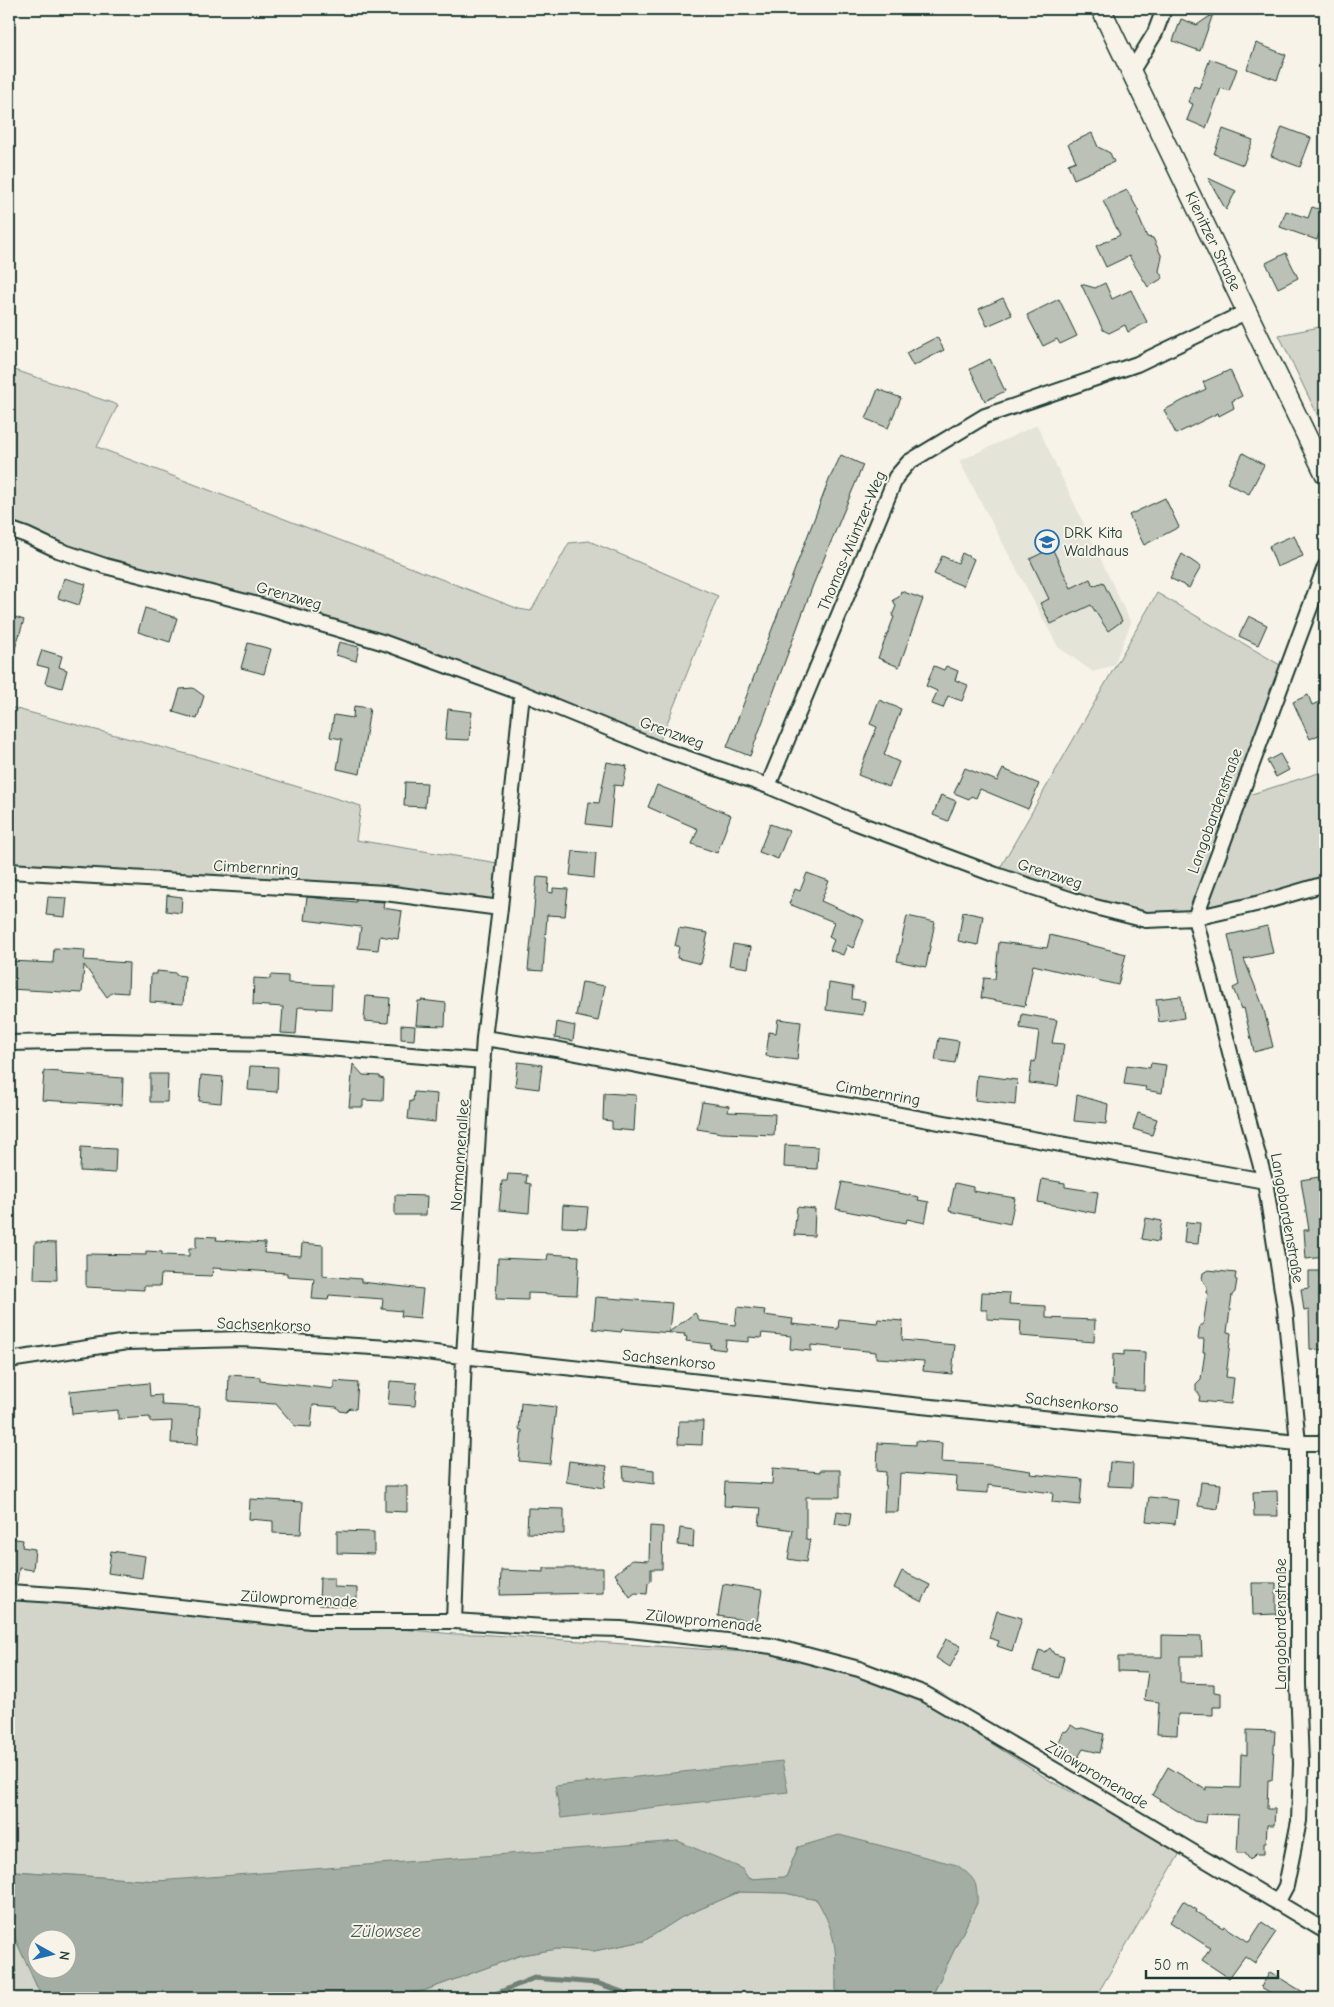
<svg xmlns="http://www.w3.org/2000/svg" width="1334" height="2007" font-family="'Comic Neue',sans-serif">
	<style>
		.built { fill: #e5e4d9 }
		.green { fill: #d3d5ca; stroke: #79897f }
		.water { fill: #a4ada3; stroke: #6f8077; fill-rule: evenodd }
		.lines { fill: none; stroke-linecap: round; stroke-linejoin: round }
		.stream { stroke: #6f8077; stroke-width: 5 }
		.building { fill: #bbc1b6; stroke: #1f3d34 }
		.street-casing { stroke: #1f3d34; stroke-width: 18 }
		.secondary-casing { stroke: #1f3d34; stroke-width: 22 }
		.street { stroke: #f7f3e8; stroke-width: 14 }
		.secondary { stroke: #f7f3e8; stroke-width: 19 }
		.labels { text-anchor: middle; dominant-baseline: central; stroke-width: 4; stroke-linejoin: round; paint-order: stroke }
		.street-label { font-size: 16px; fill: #1f3d34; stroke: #f7f3e8 }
		.poi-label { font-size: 16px; fill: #1f3d34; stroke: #f7f3e8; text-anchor: start }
		.water-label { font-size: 18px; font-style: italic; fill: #405950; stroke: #f7f3e8 }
	</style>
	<rect width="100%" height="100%" fill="#f7f3e8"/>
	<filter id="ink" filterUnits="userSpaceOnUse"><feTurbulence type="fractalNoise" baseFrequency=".02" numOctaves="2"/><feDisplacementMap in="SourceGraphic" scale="10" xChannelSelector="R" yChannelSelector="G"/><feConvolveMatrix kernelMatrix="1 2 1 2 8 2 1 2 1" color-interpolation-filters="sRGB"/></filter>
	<g filter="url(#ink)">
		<path class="built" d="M1037 425 1131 623 1114 665 1093 672 1058 647 959 461Z"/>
		<path class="green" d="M1325 326V431L1279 335Z
			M9 368 118 405 97 447 519 609 531 611 569 543 589 541 718 596 657 748 385 643 105 566 9 529Z
			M1157 593 1287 669 1239 798 1325 771V884L1260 903 1146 920 996 875Z
			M9 707 206 759 361 806 356 840 504 864 500 908 9 871Z
			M9 1592 454 1634H477L774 1654 858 1677 923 1700 1054 1783 1183 1848 1095 1998H931L977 1903 798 1847 786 1877 749 1879 741 1868 157 1881 14 1871 9 1878Z
			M739 1892 785 1893 817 1900 830 1922 836 1949V1998H393L426 1990 521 1955 557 1949 594 1951 644 1941 682 1917Z
			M9 1925 42 1998H9Z"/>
		<path class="water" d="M782 1761 788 1792 561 1818 555 1786Z
			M839 1835 957 1865C974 1878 978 1881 977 1903L931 1998H836C836 1956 839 1938 817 1900L785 1893 739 1892 682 1917 644 1941 594 1951 557 1949 521 1955 426 1990 393 1998H42L9 1925V1878L14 1871 157 1881 678 1841 741 1868 749 1879 786 1877 798 1847ZM38 1940H68V1970H38Z"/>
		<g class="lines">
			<path class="stream" d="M486 1998 534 1978 597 1983 639 1998"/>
		</g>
		<path class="building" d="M1213 14 1200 51 1173 41 1181 19 1197 25Z
			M1256 43 1286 55 1277 80 1247 69Z
			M1210 59 1237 69 1229 91 1221 88 1206 128 1187 120 1193 104 1188 102 1194 86 1199 88Z
			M1282 127 1311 138 1300 167 1271 156Z
			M1223 129 1253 140 1243 165 1214 154Z
			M1092 133 1098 147 1110 153 1114 162 1074 179 1068 164 1076 161 1068 144Z
			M1208 178 1236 191 1226 210Z
			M1127 190 1139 212 1137 213 1147 237 1153 238 1162 257 1159 271 1163 278 1148 287 1129 256 1106 267 1096 246 1120 235 1103 201Z
			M1312 207 1325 211V218L1317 240 1280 227 1286 211 1308 218Z
			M1286 253 1298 278 1278 288 1266 263Z
			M1105 283 1112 299 1131 290 1147 322 1128 332 1125 325 1109 333 1103 330 1081 284 1095 288Z
			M1003 298 1012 315 987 326 979 309Z
			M1059 299 1077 336 1060 344 1057 339 1043 346 1027 315Z
			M937 337 944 350 913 366 906 353Z
			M990 359 1005 391 985 401 970 369Z
			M1230 370 1242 396 1232 401 1234 408 1219 416 1218 413 1176 434 1164 410 1206 389 1203 382Z
			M878 389 901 398 888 428 866 419Z
			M1243 453 1264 465 1249 494 1227 483Z
			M841 455 863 465 813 585 750 756 727 747 829 480Z
			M1165 498 1179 527 1144 545 1129 515Z
			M1294 535 1303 556 1277 567 1269 546Z
			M1052 548 1071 588 1090 579 1093 586 1103 582 1122 621 1108 631 1091 605 1051 624 1040 603 1049 599 1030 559Z
			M962 553 974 559 963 586 934 574 942 556 958 563Z
			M1182 554 1201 567 1189 588 1170 578Z
			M64 578 86 584 79 605 58 598Z
			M901 591 923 599 899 667 878 658 894 617 892 616 896 606 893 600 899 597Z
			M145 608 177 618 170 642 138 632Z
			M9 615 24 620 12 658 9 657Z
			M1249 616 1267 625 1258 645 1239 636Z
			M339 642 359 647 356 661 336 655Z
			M248 643 271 649 264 674 241 668Z
			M42 650 62 656 59 667 67 670 62 688 45 683 49 668 37 665Z
			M934 666 944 670 946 666 958 671 955 680 968 685 962 701 948 696 943 708 932 704 937 691 926 686Z
			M193 688 204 696 197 719 173 712 180 689Z
			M1308 695 1312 705 1319 702 1325 715V732L1310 739 1293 702Z
			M879 700 901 709 884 755 899 762 889 787 858 775 877 727 870 724Z
			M354 706 370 708 360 774 337 769 342 739 330 737 334 715 353 718Z
			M448 709 472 712 469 740 445 739Z
			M1280 754 1289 770 1276 777 1267 761Z
			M607 762 627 766 623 786 614 785 610 827 586 824 589 802 599 803Z
			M965 768 997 781 1003 769 1039 784 1028 809 980 789 976 798 971 796 969 799 954 793Z
			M405 782 427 783 425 807 404 806Z
			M657 785 731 815 717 853 692 844 698 829 648 807Z
			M941 795 956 801 948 821 933 815Z
			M770 824 789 831 778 859 759 852Z
			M573 851 596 853 594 878 570 875Z
			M807 873 829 881 821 901 864 920 853 948 847 945 843 955 830 950 834 940 829 937 834 922 789 904 795 889 800 891Z
			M537 877 549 878 548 892 553 893V888L568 889 565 916 547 915 543 971 528 970Z
			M167 895 182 897 181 913 166 911Z
			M48 897 67 898 65 917 46 915Z
			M307 897 356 902V900L384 902 383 908 402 911 398 939 380 936 378 950 358 948 361 927 304 920Z
			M963 912 983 916 978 945 958 941Z
			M907 916 935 922 926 967 897 961Z
			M1267 926 1273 953 1244 959 1263 1006 1273 1047 1254 1052 1244 1008 1241 1009 1233 988 1239 985 1228 935Z
			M679 928 708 933 701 964 677 958 679 946H675Z
			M1050 935 1126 954 1118 985 1033 965 1025 1006 981 998 984 978 995 979 999 942 1047 948Z
			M733 944 751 947 748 968 729 965Z
			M54 948 85 950 84 960 129 963 128 993 113 992 107 997 84 965 82 993 9 989 10 961 53 963Z
			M157 971 176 973V975L185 976 183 1004 150 1002 151 974H157Z
			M271 975 288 976V983L332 985 331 1009 298 1007 296 1034 281 1033 283 1007 253 1005 254 978 270 979Z
			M582 982 605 986 598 1021 576 1016Z
			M829 983 853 987 852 999 865 1001 863 1015 826 1010Z
			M366 996 390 998 388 1023 364 1021Z
			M1181 996 1184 1018 1159 1022 1156 999Z
			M421 1000 446 1003 445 1026 416 1025 418 1001H421Z
			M1022 1014 1057 1020 1052 1043 1064 1044 1058 1086 1029 1083 1032 1061 1035 1062 1039 1031 1020 1028Z
			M778 1019 801 1022 797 1060 766 1056 769 1032 776 1033Z
			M557 1022 575 1026 573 1041 555 1038Z
			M401 1025 415 1026 414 1040 401 1039Z
			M939 1038 959 1041 955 1063 935 1060Z
			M518 1062 542 1065 539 1089 515 1086Z
			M1151 1063 1166 1065 1162 1093 1145 1090 1146 1087 1124 1084 1127 1065 1150 1068Z
			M353 1064 363 1075 380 1076V1078L384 1079 383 1101 363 1100V1107H349Z
			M250 1066 278 1067 277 1092 248 1090Z
			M44 1071 62 1072V1074L123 1078 122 1105 42 1100Z
			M150 1074H168L167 1102H150Z
			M201 1075 223 1077 221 1103 199 1101Z
			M977 1075 1017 1080 1015 1105 975 1100Z
			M414 1092 437 1094 435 1122 408 1119 410 1101H413Z
			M604 1093 636 1095 634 1131 612 1129V1121L603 1120Z
			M1077 1095 1108 1104 1106 1124 1074 1121Z
			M702 1102 729 1106 728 1112 775 1114 774 1135 722 1133 697 1129Z
			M1138 1113 1157 1119 1152 1135 1133 1129Z
			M785 1145 818 1147 817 1169 784 1167Z
			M81 1147 116 1149 115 1173 80 1171Z
			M508 1174 527 1175 526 1183 531 1184 529 1213 499 1210 502 1181H507Z
			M1325 1176V1257L1306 1259 1304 1230H1309L1301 1180Z
			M1042 1179 1065 1183V1187L1098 1192 1095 1213 1038 1202Z
			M842 1182 919 1197 918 1200 929 1202 925 1223 907 1219 906 1223 836 1209Z
			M955 1183 973 1187V1191L1015 1198 1010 1224 949 1211Z
			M395 1195 427 1196 426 1215H395Z
			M563 1205 588 1207 586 1228 562 1227Z
			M797 1207 815 1209 814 1236 794 1235Z
			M1146 1218 1162 1221 1158 1242 1142 1239Z
			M1186 1222 1200 1223 1198 1244 1184 1243Z
			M196 1236 217 1237 216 1240 265 1243 264 1253 301 1256 302 1243 323 1245V1276L361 1279V1282L423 1289 420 1318 401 1316 402 1311 382 1309 383 1299 329 1295 328 1300 312 1299 314 1278 287 1276V1273L213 1268 212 1276 162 1274 161 1275 160 1286H144V1290L86 1287V1254L146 1255V1251L162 1252V1255L189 1256V1248H196Z
			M35 1242 56 1243 57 1280 34 1279Z
			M548 1254 579 1256 577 1295 528 1293V1300L496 1299 498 1258 547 1260Z
			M1208 1270 1236 1273 1235 1279 1237 1280 1235 1292 1232 1295 1227 1332 1231 1333 1226 1377 1234 1378 1231 1404 1199 1401 1200 1395 1196 1390V1384L1201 1379 1205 1352H1203L1204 1339H1198L1200 1325H1203L1208 1293H1206L1207 1287 1202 1279 1203 1273Z
			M1309 1271H1319L1321 1292 1325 1291V1306H1323L1325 1350 1310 1349 1309 1310 1304 1311 1301 1289 1309 1288Z
			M982 1292 1010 1293 1009 1304 1046 1306V1318L1095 1320 1094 1342 1020 1336 1021 1321 987 1319V1310H981Z
			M596 1297 672 1303 669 1332 695 1313 700 1321 735 1325 737 1307 765 1310 764 1315 793 1319 792 1324 838 1329 839 1319 877 1323 878 1319 903 1321 902 1340 955 1345 952 1374 923 1371 924 1361 876 1358V1352L811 1345V1351L790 1349 791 1336 762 1333 761 1338 749 1337V1342L726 1340 725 1350 710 1348 711 1344 686 1341 687 1337 684 1336 685 1334 622 1329 621 1332 593 1329Z
			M1124 1351 1145 1352 1144 1391 1116 1389V1385H1112L1113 1354 1124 1355Z
			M229 1375 260 1377V1381L334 1389V1381L358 1383 356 1409 350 1408 346 1412 340 1411 337 1407 313 1405 311 1427 295 1426 276 1404 228 1401Z
			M390 1381 417 1383 415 1406 388 1404Z
			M149 1383 150 1396 161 1395 162 1405 200 1407 198 1444 171 1443 172 1421 150 1422V1417L118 1419V1410L72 1414 70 1391Z
			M521 1403 556 1407 550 1464 519 1461 522 1430H519Z
			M679 1421H703L702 1445 678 1444Z
			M916 1441 942 1443 941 1462 989 1465 1031 1471 1030 1474 1082 1479 1080 1505 1052 1502 1053 1493 988 1485V1493L956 1491 957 1477 900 1473 898 1512H884L886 1472 877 1471 878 1443 916 1445Z
			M569 1461 607 1466 604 1488 566 1482Z
			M1110 1462 1133 1464 1132 1487 1108 1486Z
			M623 1466 654 1470V1484L624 1480Z
			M773 1468 820 1472V1470H840V1497H806V1539L810 1540 806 1562 788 1559 793 1530 759 1525 761 1508 724 1506 725 1482 772 1484Z
			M1201 1482 1221 1484 1218 1509 1198 1506Z
			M385 1486H407V1512L385 1511Z
			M1277 1491 1278 1516H1254L1253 1492Z
			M1149 1497 1178 1500 1175 1524 1146 1521Z
			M250 1499 303 1502 301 1534 273 1533V1521L249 1519Z
			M528 1508 564 1509V1534L527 1533Z
			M837 1511 851 1513 849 1526 835 1524Z
			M650 1526 663 1527 662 1569H651V1581L648 1583 647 1594 635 1593 630 1597 615 1574 632 1560 649 1561Z
			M680 1528 694 1530 693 1547 678 1545Z
			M337 1531 374 1532V1554L337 1553Z
			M9 1538 23 1540 22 1547 35 1549 33 1570 19 1568 17 1582H9Z
			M111 1551 145 1556 142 1578 108 1573Z
			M544 1568H603V1593L500 1595 501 1570 544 1572Z
			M902 1571 930 1585 922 1602 894 1588Z
			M320 1578H334V1587L357 1588V1607L319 1605Z
			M1252 1583H1276V1614L1253 1615Z
			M723 1584 762 1590 757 1622 718 1616Z
			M997 1611 1022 1618 1012 1651 997 1646 999 1641 989 1638Z
			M1162 1635 1201 1636 1202 1656H1180V1683L1214 1684V1692L1221 1693V1707H1213V1715L1178 1714 1177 1735 1157 1734 1159 1702 1144 1700 1148 1672 1118 1671V1657H1162Z
			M946 1639 961 1646 950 1667 936 1658Z
			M1050 1648 1054 1654 1064 1657 1059 1678 1033 1671 1039 1650 1045 1652Z
			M1071 1725 1077 1729 1082 1728 1104 1734 1100 1753 1083 1749 1077 1759 1070 1755 1066 1756 1056 1750 1063 1732 1067 1731Z
			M1247 1730 1275 1731 1272 1780H1268L1267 1809H1275L1274 1825H1267L1266 1843H1264V1854H1256L1250 1860 1245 1853H1237L1239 1815 1207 1814 1206 1823 1194 1821 1152 1795 1168 1767 1206 1790V1787L1240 1788 1241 1754 1247 1755Z
			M1183 1901 1197 1910 1196 1912 1223 1928 1224 1926 1249 1942 1262 1922 1276 1932 1255 1963 1245 1956 1229 1978 1202 1960 1210 1948 1170 1922Z
			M1270 1972 1313 1998H1279L1261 1987Z"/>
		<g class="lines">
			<g class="street-casing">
				<path id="street" d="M1131 72 1155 33 1164 9
					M9 529 26 535 58 550 105 566 254 604 385 643 522 693 657 748 768 786 857 823 996 875 1091 906 1146 920 1195 918 1260 903 1325 884
					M768 786 896 477 909 462 985 416 1137 364 1248 311
					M9 871 385 893 500 908
					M484 1038 556 1049 774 1092 1265 1181
					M9 1043 106 1041 280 1044 483 1061
					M9 1360 127 1342 243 1339 389 1348 921 1406 1298 1443H1325
					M9 1592 86 1597 311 1621H454L545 1627 621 1629 772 1646 859 1669 925 1694 1060 1773 1325 1931
					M454 1621 464 1356 484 1038 500 908 522 693
					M1277 1903 1286 1886 1299 1821 1301 1764 1298 1684V1443L1285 1309 1265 1181 1232 1060 1195 918 1325 567"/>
			</g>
			<g class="secondary-casing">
				<g id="secondary">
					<path id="s1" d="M1101 9 1325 474"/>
				</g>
			</g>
			<use href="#street" class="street"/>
			<use href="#secondary" class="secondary"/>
		</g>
	</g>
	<defs>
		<g id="school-ring" transform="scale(1.25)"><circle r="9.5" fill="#f7f3e8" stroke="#1f6fb2" stroke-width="1.5"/><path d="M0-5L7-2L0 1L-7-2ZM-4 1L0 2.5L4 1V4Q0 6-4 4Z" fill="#1f6fb2"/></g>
	</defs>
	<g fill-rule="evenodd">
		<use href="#school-ring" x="1047" y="542"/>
	</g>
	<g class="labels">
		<g class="street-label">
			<text stroke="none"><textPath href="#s1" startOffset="258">Kienitzer Straße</textPath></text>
			<text transform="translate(852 541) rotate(-67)">Thomas-Müntzer-Weg</text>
			<text transform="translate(289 596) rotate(16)">Grenzweg</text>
			<text transform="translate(672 733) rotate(20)">Grenzweg</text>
			<text transform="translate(1215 811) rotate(-70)">Langobardenstraße</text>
			<text transform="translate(256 868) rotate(3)">Cimbernring</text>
			<text transform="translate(1050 874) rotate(18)">Grenzweg</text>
			<text transform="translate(878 1093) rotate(10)">Cimbernring</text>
			<text transform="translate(460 1155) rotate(-86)">Normannenallee</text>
			<text transform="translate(1287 1218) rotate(80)">Langobardenstraße</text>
			<text transform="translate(264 1325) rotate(2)">Sachsenkorso</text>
			<text transform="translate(669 1360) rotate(6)">Sachsenkorso</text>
			<text transform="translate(1072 1403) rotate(6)">Sachsenkorso</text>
			<text transform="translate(299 1599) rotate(3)">Zülowpromenade</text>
			<text transform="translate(704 1621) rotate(6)">Zülowpromenade</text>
			<text transform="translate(1281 1624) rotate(-90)">Langobardenstraße</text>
			<text transform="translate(1097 1775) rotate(31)">Zülowpromenade</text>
		</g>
		<g class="poi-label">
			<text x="1064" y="533">DRK Kita<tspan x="1064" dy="18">Waldhaus</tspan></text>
		</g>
		<g class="water-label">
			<text x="386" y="1931">Zülowsee</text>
		</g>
	</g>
	<rect width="1334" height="2007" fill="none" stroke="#f7f3e8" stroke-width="30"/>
	<rect x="15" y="15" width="1304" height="1977" fill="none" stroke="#1f3d34" stroke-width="2" filter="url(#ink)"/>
	<g transform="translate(52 1954) rotate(98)"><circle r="24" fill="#f7f3e8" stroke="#a1aaa0"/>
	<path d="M0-4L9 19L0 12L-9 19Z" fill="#1f6fb2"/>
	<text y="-8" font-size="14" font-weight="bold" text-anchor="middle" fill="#1f3d34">N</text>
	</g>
	<path d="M1146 1970v8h132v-8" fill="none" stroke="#1f3d34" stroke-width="2.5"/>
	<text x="1154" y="1970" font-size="15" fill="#1f3d34" stroke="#f7f3e8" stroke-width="4" paint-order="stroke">50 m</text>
</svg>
